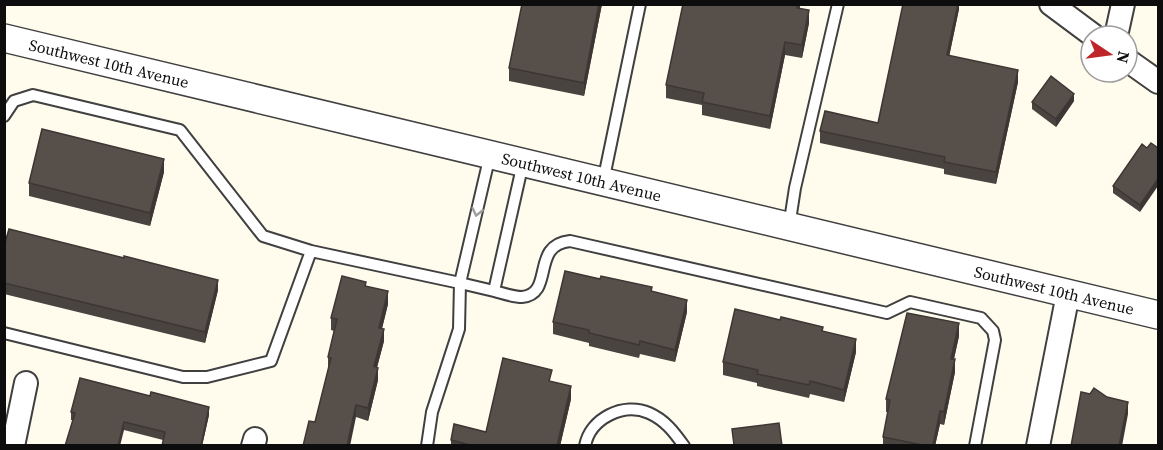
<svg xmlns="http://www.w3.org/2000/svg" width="1163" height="450" font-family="'Source Serif 4',serif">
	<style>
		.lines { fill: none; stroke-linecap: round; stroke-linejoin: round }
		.service-casing { stroke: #404040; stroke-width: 14 }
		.minor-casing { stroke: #404040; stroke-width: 26 }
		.tertiary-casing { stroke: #404040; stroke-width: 30 }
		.service { stroke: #fff; stroke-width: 10 }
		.minor { stroke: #fff; stroke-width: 22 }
		.tertiary { stroke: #fff; stroke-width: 27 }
		.wall { fill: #4a4440 }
		.shaded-wall { fill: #3c3734 }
		.building { fill: #564f4a; stroke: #3c3734; stroke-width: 1.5 }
		.oneway { stroke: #9e9e9e }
		.labels { text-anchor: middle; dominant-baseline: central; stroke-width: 6; stroke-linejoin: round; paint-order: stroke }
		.street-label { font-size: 16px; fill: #0d0d0d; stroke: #fff }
	</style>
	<rect width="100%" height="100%" fill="#fffcee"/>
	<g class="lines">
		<g class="service-casing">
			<path id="service" d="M4 116 14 101 33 95 180 130 263 236 311 251 460 283 459 329 432 412 427 446
				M490 155 460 283 494 291 523 163
				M603 182 640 4
				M789 227 795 188 838 4
				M494 291C502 293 513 297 522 297 555 294 530 245 570 241L887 313 910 302 981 318 993 331 995 340 975 446
				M4 333 183 377H207L271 361 311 251
				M585 446C590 418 624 402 649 413 665 420 674 432 684 446"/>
		</g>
		<g class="minor-casing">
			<path id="minor" d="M1051 4 1094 36
				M1116 36 1123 4
				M1127 60 1158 82
				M13 446 26 383
				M253 446 255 439
				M1038 446 1068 294"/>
		</g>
		<g class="tertiary-casing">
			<g id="tertiary">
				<path id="s1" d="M4 38 1158 315"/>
			</g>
		</g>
		<use href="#service" class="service"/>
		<use href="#minor" class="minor"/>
		<use href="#tertiary" class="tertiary"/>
	</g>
	<path class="wall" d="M602 4 584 96 509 81V68Z
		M683 4H800V8L809 23 802 58 785 55 770 129 702 115V105L666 98V85Z
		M959 4V9L949 56 1018 82 996 184 944 174V169L820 143V131L878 123Z
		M1074 101 1056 127 1032 109V102Z
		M1147 148 1140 212 1113 193V186Z
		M164 172 150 226 29 196V183Z
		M4 246 124 258 218 290 205 343 4 294Z
		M366 286 388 304 382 329 384 341 377 367 378 380 368 421 356 417 328 369V357L334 331 331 330V318Z
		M652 291 687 312 675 362 640 354 639 358 589 346V343L553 334V322Z
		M823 332 856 352 844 402 810 394 809 398 757 386V383L723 375V362Z
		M959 336 954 359 955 372 944 425 940 424 935 446H883V437L888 412H886V399Z
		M552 381 571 399 560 446H451V440L486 432Z
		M71 412 209 415 202 446H162L163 440 124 430 71 420Z"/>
	<path class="shaded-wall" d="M599 4H602L584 96V83Z
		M958 4H959V9L947 67V55Z
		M809 10V23L802 58V45Z
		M785 42V55L770 129V116Z
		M1018 70V82L996 184V172Z
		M1074 94V101L1056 127V119Z
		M164 159V172L150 226V213Z
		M1158 179V186L1140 212V205Z
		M218 280V290L205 343V332Z
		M388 291V304L379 340V328Z
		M687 300V312L675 362V350Z
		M959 323V336L951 372V359Z
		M384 329V341L374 379V366Z
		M856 339V352L844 402V390Z
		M955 359V372L944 425V412Z
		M378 368V380L368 421V408Z
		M571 386V399L560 446H557Z
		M1128 402V414L1122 446H1119Z
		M356 405V417L350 446H347Z
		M209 407V415L202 446H201Z
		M940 411V424L935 446H933Z
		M124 422V430L120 446H118Z"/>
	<path class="building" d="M522 4H599L584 83 509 68Z
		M683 4H798L797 8 809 10 802 45 785 42 770 116 702 102 704 93 666 85Z
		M903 4H958L947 55 1018 70 996 172 944 162 945 157 820 131 825 111 878 123Z
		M1051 76 1074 94 1056 119 1032 102Z
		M42 129 164 159 150 213 29 183Z
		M1151 143 1158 148V179L1140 205 1113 186 1142 144 1147 148Z
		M9 229 124 258V256L218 280 205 332 4 283V246Z
		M565 271 600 279 601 276 652 287 651 291 687 300 675 350 640 341 639 345 589 333V330L553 322Z
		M342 276 366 282 365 286 388 291 379 328 384 329 374 366 378 368 368 408 356 405 347 446H303L309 421 315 422 331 358 328 357 337 319 331 318Z
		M735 309 780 320 781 317 823 327 822 331 856 339 844 390 810 381 809 385 757 374 758 370 723 362Z
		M907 313 959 323 951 359H955L944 412 940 411 933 446H927L883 437 890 400 886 399Z
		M503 358 552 370 549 381 571 386 557 446H474L451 440 454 424 486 432Z
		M80 378 150 396 151 392 209 407 201 446H162L165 432 124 422 118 446H65L75 413 71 412Z
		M1094 388 1107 397 1128 402 1119 446H1071L1081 392 1090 394Z
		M779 423 782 446H728L734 445 732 429Z"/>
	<defs><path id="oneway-chevron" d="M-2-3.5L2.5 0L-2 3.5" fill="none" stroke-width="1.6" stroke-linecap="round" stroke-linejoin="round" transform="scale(1.5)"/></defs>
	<use class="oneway" href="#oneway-chevron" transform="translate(477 212) rotate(103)"/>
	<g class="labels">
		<g class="street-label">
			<text stroke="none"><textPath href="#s1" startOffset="108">Southwest 10th Avenue</textPath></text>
			<text stroke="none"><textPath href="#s1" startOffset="594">Southwest 10th Avenue</textPath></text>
			<text stroke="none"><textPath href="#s1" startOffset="1080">Southwest 10th Avenue</textPath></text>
		</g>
	</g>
	<rect width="1163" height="450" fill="none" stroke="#0d0d0d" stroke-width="12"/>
	<g transform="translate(1109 54) rotate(103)"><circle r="28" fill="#ffffff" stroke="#9e9e9e" stroke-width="1.5"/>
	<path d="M0-4.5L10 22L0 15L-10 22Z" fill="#bf2428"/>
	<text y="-9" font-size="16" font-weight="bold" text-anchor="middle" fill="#0d0d0d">N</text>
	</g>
</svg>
